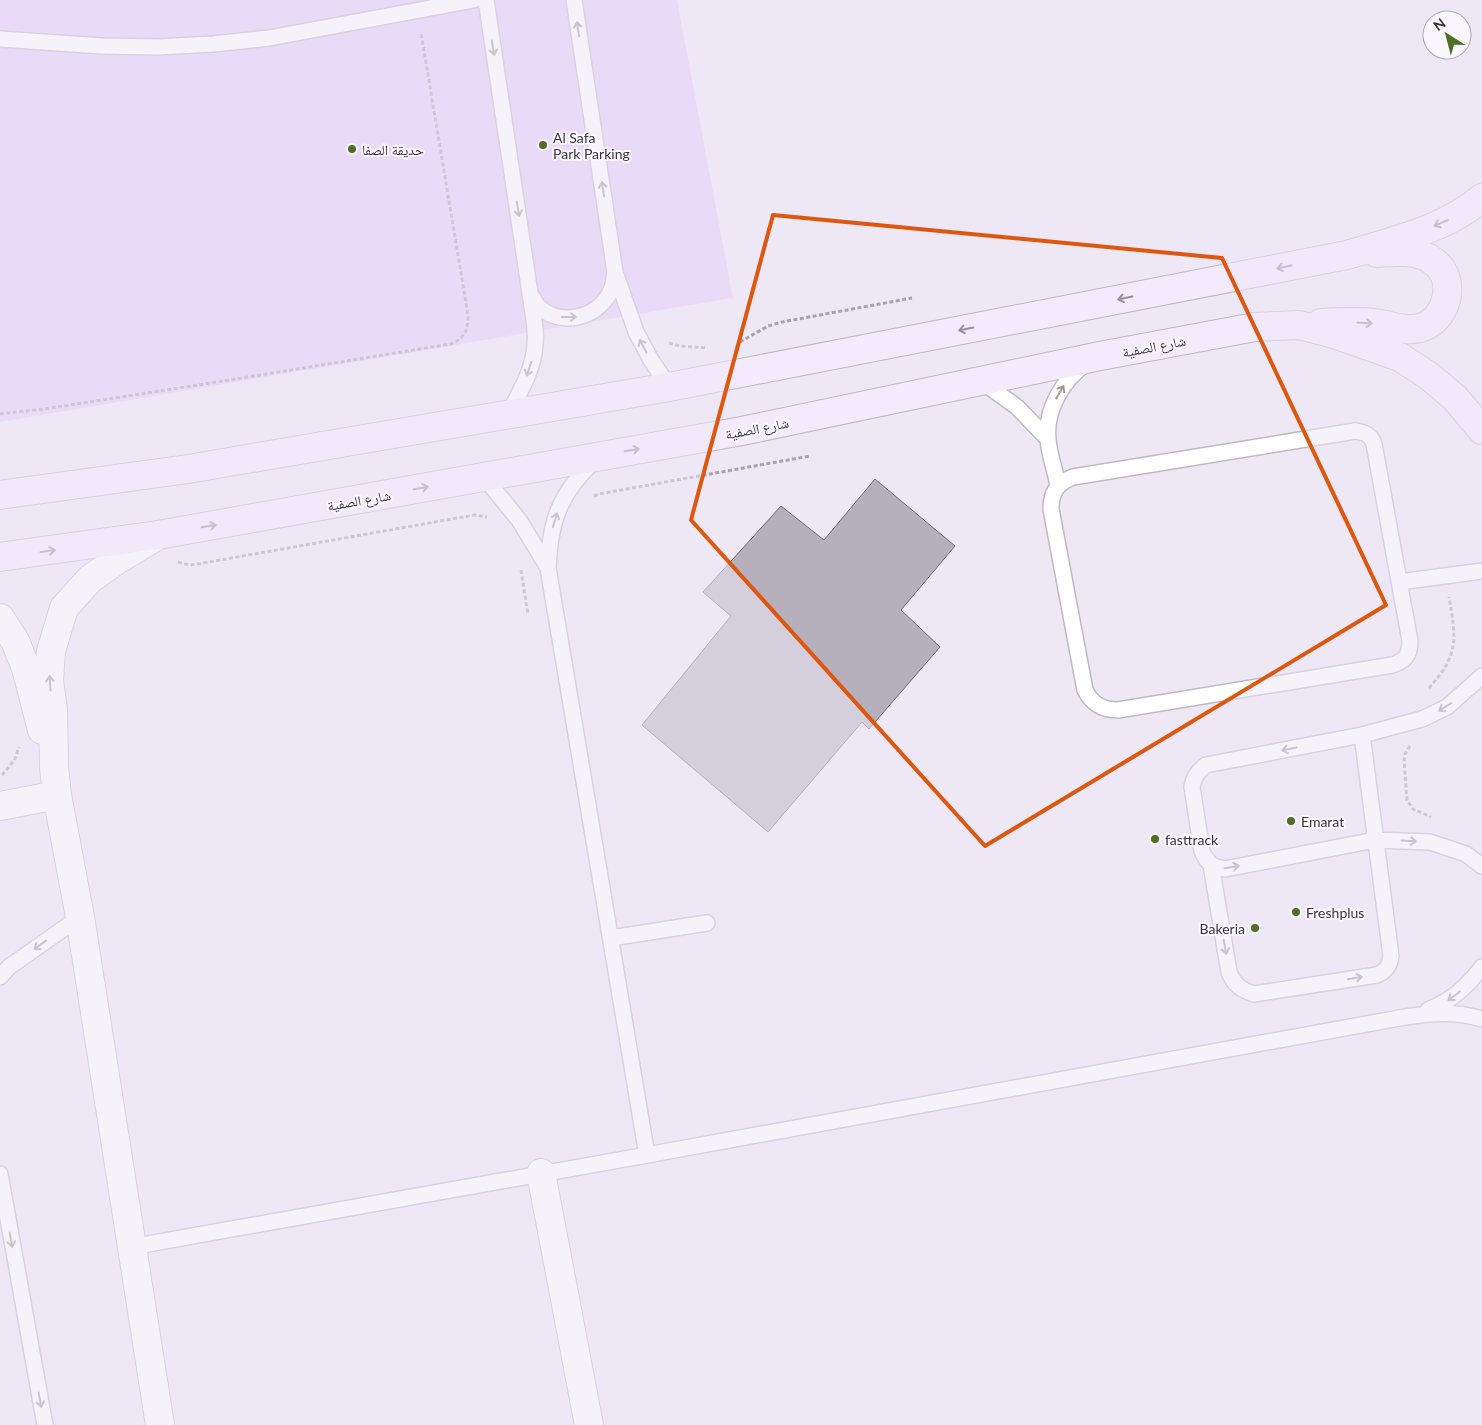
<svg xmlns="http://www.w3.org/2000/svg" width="1482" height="1425" font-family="Lato,'Noto Naskh Arabic',sans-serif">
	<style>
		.green { fill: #e3cdf9 }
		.building { fill: #b6b0bc; stroke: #6e6974 }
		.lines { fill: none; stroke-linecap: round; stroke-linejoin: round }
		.service-casing { stroke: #beb9c5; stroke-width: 18 }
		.minor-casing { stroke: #beb9c5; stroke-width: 30 }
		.secondary-casing { stroke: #beb9c5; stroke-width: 30 }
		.path { stroke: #a7a3ad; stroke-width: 3; stroke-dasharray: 4 2.5; stroke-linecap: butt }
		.service { stroke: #fff; stroke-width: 15 }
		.minor { stroke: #fff; stroke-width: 28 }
		.secondary { stroke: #f3eafc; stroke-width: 28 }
		.oneway { stroke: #9c9a9d }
		.oneway2 { stroke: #96909c }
		.marked { fill: none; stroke: #df570e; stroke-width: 4; stroke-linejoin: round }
		.poi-dot { fill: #526e22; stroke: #faf7fe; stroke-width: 2 }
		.labels { text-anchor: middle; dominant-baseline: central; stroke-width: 4; stroke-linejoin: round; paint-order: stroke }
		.poi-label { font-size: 14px; fill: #38363b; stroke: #faf7fe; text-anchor: start }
		.street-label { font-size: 14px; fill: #38363b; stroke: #faf7fe }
	</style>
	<rect width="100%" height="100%" fill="#eee8f5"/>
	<path class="green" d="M0 0H677L733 298 0 422Z"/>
	<path class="building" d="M875 479 955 546 901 610 940 647 869 729 862 722 768 832 642 725 731 616 703 592 781 506 824 540Z"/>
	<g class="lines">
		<g class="service-casing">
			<path id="service" d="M486 0 534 320C535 327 536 336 535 344 534 369 520 392 508 414
				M574 0 615 272 636 332 651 360 669 387
				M0 39 102 46 158 47 214 44 269 38 474 0
				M531 295C534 300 536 305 540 308 565 328 601 316 612 288 614 283 614 277 615 272
				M981 381 1017 407 1048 439
				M1355 431C1365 432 1371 435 1374 444L1410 641C1410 655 1405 661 1392 665L1118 710C1102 710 1092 704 1085 690L1051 509C1051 492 1057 483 1073 477Z
				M595 460C560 493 550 520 548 568L647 1155
				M484 477 519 520 547 566
				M1058 485C1055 470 1049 454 1048 439 1045 410 1063 379 1087 363
				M1400 582 1482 571
				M1482 676 1447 707 1422 719 1362 735 1206 765C1197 772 1194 777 1192 787L1202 851C1207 863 1212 867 1225 869L1375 840 1430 842 1466 854 1482 866
				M1211 865 1229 972C1234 985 1241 990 1254 994L1377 975C1386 971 1390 966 1391 956L1362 735
				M611 938 707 923
				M0 977 9 967 80 917
				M1428 1010C1452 1000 1466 988 1482 967
				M0 1174 45 1425
				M131 1247 647 1155 1405 1017C1432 1013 1456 1011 1482 1019"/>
		</g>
		<g class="minor-casing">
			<path id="minor" d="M158 535 117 560 90 579 64 608 51 651 49 681 53 709 54 767 57 795 80 917 160 1425
				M0 618 15 641 26 668 42 730
				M0 806 57 795
				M541 1173 589 1425"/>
		</g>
		<g class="secondary-casing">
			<path id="secondary" d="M1321 323C1339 322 1356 321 1374 323 1391 325 1406 333 1423 327 1449 317 1457 278 1433 261 1418 249 1395 252 1377 253
				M0 495 188 469 669 387 1347 255C1393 241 1444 230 1482 198
				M0 557 158 535 742 431 1100 356 1255 327 1299 325 1334 334 1400 357 1429 376 1455 398 1482 430"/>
		</g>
		<path class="path" d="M740 342 768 326 782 322 912 298
			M669 343 680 346 707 348
			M0 414 44 409 192 386 451 344C464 339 469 329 468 315L421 33
			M594 496 599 494 810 456
			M178 562 189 565 198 564 463 517 475 515 487 517
			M521 570 528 615
			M1429 688C1460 653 1456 640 1449 597
			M1410 746 1405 754 1404 760 1407 800 1413 809 1431 817
			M2 775 14 761 19 747"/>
		<use href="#service" class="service"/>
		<use href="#minor" class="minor"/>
		<use href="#secondary" class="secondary"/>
	</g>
	<defs><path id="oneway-shaft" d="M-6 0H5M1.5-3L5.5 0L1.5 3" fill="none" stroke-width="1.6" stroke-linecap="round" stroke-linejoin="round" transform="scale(1.25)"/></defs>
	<g class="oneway">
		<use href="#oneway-shaft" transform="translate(578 29) rotate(-99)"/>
		<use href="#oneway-shaft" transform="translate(493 48) rotate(81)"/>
		<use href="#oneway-shaft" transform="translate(603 189) rotate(-99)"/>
		<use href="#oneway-shaft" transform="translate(518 209) rotate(81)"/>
		<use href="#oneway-shaft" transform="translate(569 317)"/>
		<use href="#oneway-shaft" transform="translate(643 346) rotate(-118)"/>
		<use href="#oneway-shaft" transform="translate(529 369) rotate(108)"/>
		<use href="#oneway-shaft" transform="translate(1060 392) rotate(-60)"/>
		<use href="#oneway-shaft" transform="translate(555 520) rotate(-73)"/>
		<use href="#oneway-shaft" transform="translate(50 683) rotate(-94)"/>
		<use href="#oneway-shaft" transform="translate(1445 707) rotate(148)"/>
		<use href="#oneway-shaft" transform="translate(1289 749) rotate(169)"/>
		<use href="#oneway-shaft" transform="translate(1409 841) rotate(3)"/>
		<use href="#oneway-shaft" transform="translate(1232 867) rotate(-9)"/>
		<use href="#oneway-shaft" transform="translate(40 945) rotate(144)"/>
		<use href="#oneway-shaft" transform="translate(1225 947) rotate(80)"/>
		<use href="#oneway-shaft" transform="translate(1355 978) rotate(-9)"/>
		<use href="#oneway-shaft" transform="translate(1454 996) rotate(143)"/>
		<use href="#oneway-shaft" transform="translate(11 1240) rotate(80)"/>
		<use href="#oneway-shaft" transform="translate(40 1400) rotate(80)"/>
	</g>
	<g class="oneway2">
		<use href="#oneway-shaft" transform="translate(1441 223) rotate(157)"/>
		<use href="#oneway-shaft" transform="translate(1284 267) rotate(169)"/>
		<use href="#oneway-shaft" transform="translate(1125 298) rotate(169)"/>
		<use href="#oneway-shaft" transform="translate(1365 323) rotate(4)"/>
		<use href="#oneway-shaft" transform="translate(966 329) rotate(169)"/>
		<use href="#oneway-shaft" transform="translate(632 450) rotate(-10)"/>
		<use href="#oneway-shaft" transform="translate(421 488) rotate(-10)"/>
		<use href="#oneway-shaft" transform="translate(209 526) rotate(-10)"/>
		<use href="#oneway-shaft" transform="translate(48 551) rotate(-8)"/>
	</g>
	<path d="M0 0H1482V1425H0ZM773 215 1222 258 1386 605 985 846 691 520Z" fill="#eee8f5" fill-opacity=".55" fill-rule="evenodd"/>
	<path class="marked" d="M773 215 1222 258 1386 605 985 846 691 520Z"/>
	<g class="poi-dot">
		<circle cx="543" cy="145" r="5"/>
		<circle cx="352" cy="149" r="5"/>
		<circle cx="1291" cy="821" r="5"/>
		<circle cx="1155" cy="839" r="5"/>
		<circle cx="1296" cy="912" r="5"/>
		<circle cx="1255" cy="928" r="5"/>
	</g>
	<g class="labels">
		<g class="poi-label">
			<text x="553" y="137">Al Safa<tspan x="553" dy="16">Park Parking</tspan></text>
			<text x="362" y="149">حديقة الصفا</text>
			<text x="1301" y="821">Emarat</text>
			<text x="1165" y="839">fasttrack</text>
			<text x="1306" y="912">Freshplus</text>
			<text x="1245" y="928" text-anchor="end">Bakeria</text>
		</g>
		<g class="street-label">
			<text transform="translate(1154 346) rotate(-11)">شارع الصفية</text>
			<text transform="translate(757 428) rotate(-11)">شارع الصفية</text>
			<text transform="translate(359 500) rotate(-10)">شارع الصفية</text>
		</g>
	</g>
	<g transform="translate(1447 35) rotate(324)"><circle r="24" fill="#faf7fe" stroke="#acaab0"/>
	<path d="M0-4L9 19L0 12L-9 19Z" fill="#526e22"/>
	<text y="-8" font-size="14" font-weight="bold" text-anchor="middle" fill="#38363b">N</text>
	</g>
</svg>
